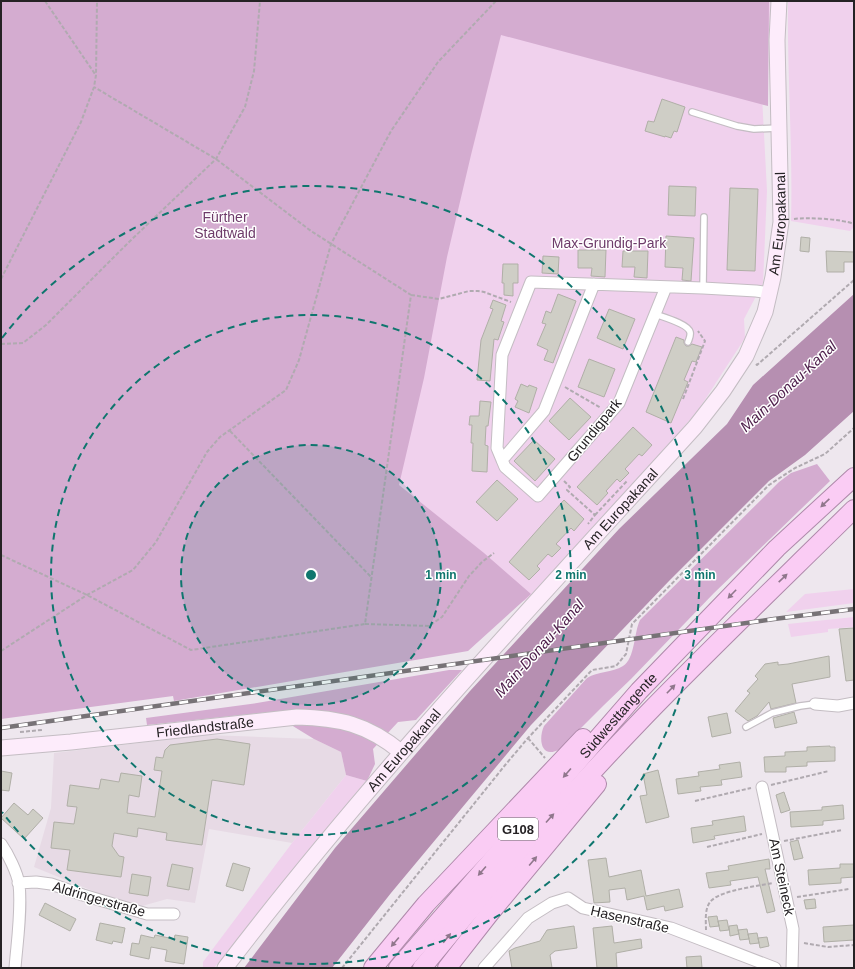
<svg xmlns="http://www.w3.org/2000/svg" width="855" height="969" font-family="Helvetica,sans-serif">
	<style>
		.built { fill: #e7dae5 }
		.green { fill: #f0d1ed }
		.forest { fill: #d4acd0 }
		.water { fill: #b68fb1 }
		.building { fill: #cfcec6; stroke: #b0afa7 }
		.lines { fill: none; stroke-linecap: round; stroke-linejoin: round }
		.service-casing { stroke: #c4bdc3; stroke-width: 8 }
		.minor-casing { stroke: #c4bdc3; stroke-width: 13 }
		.secondary-casing { stroke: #c4bdc3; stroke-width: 17 }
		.trunk-casing { stroke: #ae89aa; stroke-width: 20 }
		.path { stroke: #b0aab0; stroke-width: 2; stroke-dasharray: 4 2; stroke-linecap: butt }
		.service { stroke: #fff; stroke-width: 5.5 }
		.minor { stroke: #fff; stroke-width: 11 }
		.secondary { stroke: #fdecfb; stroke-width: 15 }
		.trunk { stroke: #faccf4; stroke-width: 18 }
		.rail-casing { stroke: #777276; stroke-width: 4.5 }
		.rail { stroke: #fff; stroke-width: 3; stroke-dasharray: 9; stroke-linecap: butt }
		.oneway { fill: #90778c }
		.ring { fill: none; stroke: #0f766e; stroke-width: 2; stroke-dasharray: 7 5 }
		.labels { text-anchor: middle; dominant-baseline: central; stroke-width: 3; stroke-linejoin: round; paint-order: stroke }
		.shield { fill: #fff; stroke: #666466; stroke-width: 1 }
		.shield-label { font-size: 13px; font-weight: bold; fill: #252224 }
		.park-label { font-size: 14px; fill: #6e3b6a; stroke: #fff }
		.street-label { font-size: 14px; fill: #252224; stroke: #fff }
		.water-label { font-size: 15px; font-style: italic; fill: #4c1c49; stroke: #fff }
		.centre { fill: #0f766e; stroke: #fff; stroke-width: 2 }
		.ring-label { font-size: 12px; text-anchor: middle; font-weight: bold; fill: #0f766e; stroke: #fff; stroke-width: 3; stroke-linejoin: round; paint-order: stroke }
	</style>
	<rect width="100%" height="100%" fill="#eee7ee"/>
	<path class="built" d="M207 735 314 739 341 752 346 775 292 843 209 829 195 903 167 899 142 906 115 900 34 867 51 808 54 753Z"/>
	<path class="green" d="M517 1H772L762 96 767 191 763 283 744 319 745 338 697 412 530 600 370 616 495 22Z
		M788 1H854V227L850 231 791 221C793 148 787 74 788 1Z
		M854 589V603L786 612 805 594Z
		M854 617V627L828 629V632L791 637 788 624Z
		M346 775 367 781 214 968H203V962L292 843Z"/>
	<path class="forest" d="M1 1H769L768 106 501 35 471 155 447 257 424 378 399 485 484 553 531 594 468 651 174 701 173 696 1 719Z
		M817 464 830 481 714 593 631 679 604 705 560 749C541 760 538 739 544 726L587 678C598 671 612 673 623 666 635 659 634 632 640 620L779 482 791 473Z
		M449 670H462L416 720 398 722 373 749 375 764 367 781 346 775 341 752 314 739 270 712 147 725 146 718 257 703Z"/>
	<path class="water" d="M854 294V411L805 455 769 481 669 581 531 725 391 893 332 968H244L335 848 470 691 619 529 727 424 753 385Z"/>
	<path class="building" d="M662 99 685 107 677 132 674 131 671 138 665 136V137L645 131 648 121 654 122Z
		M669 186 696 187 695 216 668 215Z
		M730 188 758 189 755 271 727 270Z
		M666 236 694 238 691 281 682 280 683 268 665 267Z
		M801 237 810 238 809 252 800 251Z
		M578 250H606L605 277 591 276 592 268H578Z
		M623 251H648L647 278 634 277 635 267H622Z
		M826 251 854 252V262H844V272H827Z
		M543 256 559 257 558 274 542 273Z
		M503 264H518V283H513V296L504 295V283H502Z
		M558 294 576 301 553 363 544 360 548 350 537 345 546 324 542 323 546 311 551 313Z
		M493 300 506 305 501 321 504 322 498 340 494 339 490 381 477 380 481 340 493 309 490 308Z
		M609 309 635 319 623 349 597 338Z
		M676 337 684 340V343L686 346H689L692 344 702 347 696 362 692 361 684 380 688 382 671 423 646 412Z
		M589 359 615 369 604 397 578 387Z
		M521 384 528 387 529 385 537 388 529 413 515 407 518 401 515 399Z
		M570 398 591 417 569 440 549 421Z
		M480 401 491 402 488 426H486L485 445 488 446 487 472 472 471 473 443H471L472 425H469L470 416H479Z
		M633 427 652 445 642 456 639 454 625 469 629 473 620 482 617 479 606 491 608 493 597 505 577 487Z
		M534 440 555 459 535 481 514 461Z
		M497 480 518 499 497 521 476 502Z
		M564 500 584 519 574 531 571 528 556 544 561 548 552 557 548 554 537 566 540 569 529 580 509 562Z
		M854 628V680L846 681 839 629Z
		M829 656 830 677 792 684 796 703 771 709 769 702 757 716 748 721 735 711 750 693 747 691 758 679 755 676 765 664 778 662V665L788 664Z
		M794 712 797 723 775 728 773 718Z
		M727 713 731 733 712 737 708 717Z
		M217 739 250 744 244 785 212 780 202 845 166 840 167 833 138 828 137 837 114 833 112 846 119 856 124 857 121 877 67 870 70 850 51 848 54 822 74 824 77 807 67 806 70 785 99 789 101 779 119 782 121 773 142 776 139 797 129 795 127 813 155 817 162 771 154 770 156 757 163 758 165 750 170 745Z
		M830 746V747H835V761L807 762V766L786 767V772H765L764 757 785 756V752L807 751V747Z
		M740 762 742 777 721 780 722 785 700 787 701 791 678 794 676 779 699 776 698 772 720 769 719 765Z
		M658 770 669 817 646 823 640 796 647 795 643 774Z
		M1 771 12 773 9 791 1 790Z
		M784 792 790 810 781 813 776 795Z
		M14 803 28 815 33 809 43 818 24 839 1 818Z
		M843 805 844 819 823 821V825L791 827 790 812 822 810V807Z
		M744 816 746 831 714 836 715 839 693 843 691 828 713 825 712 821Z
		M798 840 803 858 794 860 790 842Z
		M606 858 609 877 641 870 646 896 679 889 683 907 665 911 664 906 647 910 644 896 627 900 625 888 609 890 610 902 594 903 588 860Z
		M769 859 770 869H765L775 911 767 913 758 877 730 881 731 885 709 888 706 873 729 870 728 866Z
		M233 863 250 868 243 891 226 886Z
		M172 864 193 868 189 890 167 886Z
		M840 864H854V877L841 878V883L809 885 808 870 840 868Z
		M132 874 151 877 148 896 129 893Z
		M815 899 816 908 806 909 804 900Z
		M45 903 76 919 70 931 39 915Z
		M717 916 719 926 710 927 708 917Z
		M727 920 729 930 720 931 718 921Z
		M100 923 125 928 122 943 113 941 112 944 96 940Z
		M737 925 739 934 730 936 729 926Z
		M854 925V940L824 942 823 927Z
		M574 926 577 948 555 951 550 955 552 968H512L509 951 515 948 540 941 547 930Z
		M612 926 614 943 641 939 642 948 616 953 617 968H597L593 928Z
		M747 929 749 939 740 940 738 930Z
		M757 933 759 943 750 944 748 934Z
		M141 935 154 938 155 935 174 939 175 935 188 937 184 964 165 961 167 950 151 947 149 959 130 955 132 943 139 944Z
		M767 937 769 946 760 948 758 938Z
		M701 956 702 968H687L686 957Z"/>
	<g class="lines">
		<g class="service-casing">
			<path id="service" d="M692 112 737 126 754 129 778 128
				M703 288 704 217
				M655 314C663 317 688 324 690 332 691 336 689 339 688 342
				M746 727 772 713 800 706 815 704"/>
		</g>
		<g class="minor-casing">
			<path id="minor" d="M594 284 544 411 502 460 505 467 538 496 619 403 666 287
				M502 460 497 448 502 355 531 282 703 288 756 291 770 293
				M815 704 838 706 854 703
				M762 787 793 929 792 968
				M1 844C8 854 17 872 19 884 22 910 17 942 15 968
				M18 883 36 882 51 884 83 895 147 914H174
				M484 968 528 918 552 903 568 898 583 908 671 928 775 968"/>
		</g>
		<g class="secondary-casing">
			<g id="secondary">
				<path id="s1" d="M1 748 71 742 297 717C339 718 367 724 401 752"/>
				<path id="s2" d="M225 968C370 778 534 604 695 427L723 391 746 356 765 312 773 277 781 222 777 40 779 1"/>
			</g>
		</g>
		<g class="trunk-casing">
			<g id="trunk">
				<path d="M373 968 426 904 583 738"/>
				<path id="s3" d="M398 968 639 691 777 548 854 477"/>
				<path d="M422 968C493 881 567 797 645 716 713 646 784 578 854 509"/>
				<path d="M447 968 490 913 597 784"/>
			</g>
		</g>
		<path class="path" d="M45 1 95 74
			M794 219C807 217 842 219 854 224
			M1 279 81 122 94 87 96 75 97 1
			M411 295 439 299 469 291H478L484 292 511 302
			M1 344 23 343 46 325 129 242 216 159 245 107 254 71 260 1
			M756 364 757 365 854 280
			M565 387 601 408
			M683 399 705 341 698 331
			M230 431 372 578
			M564 481 570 487 567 490 595 515 588 524
			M595 515 627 481
			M1 555 87 595 191 650 365 624 411 295 311 231 216 159 94 87
			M365 624 429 626 442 617 469 576 482 562 494 553
			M1 651 87 595 133 570 156 542 207 452 220 437 286 390 299 360 331 244 391 131 438 62 496 1
			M20 732 42 730
			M528 738 545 758
			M771 785 829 771
			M695 801 751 788
			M784 841 842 830
			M707 847 762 834
			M797 897 849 889
			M706 930C706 921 704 907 712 900 723 890 758 886 773 883
			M804 943 828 947 854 945
			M342 968 506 764 528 738 592 670 616 666 626 654 632 624 769 485 795 468 825 454 854 428"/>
		<use href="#service" class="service"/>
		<use href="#minor" class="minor"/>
		<use href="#secondary" class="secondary"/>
		<use href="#trunk" class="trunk"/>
		<g class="rail-casing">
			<path id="rail" d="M1 728 774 619 854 609"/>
		</g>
		<use href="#rail" class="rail"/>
	</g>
	<defs><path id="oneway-solid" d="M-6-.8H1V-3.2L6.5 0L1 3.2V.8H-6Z"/></defs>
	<g class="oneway">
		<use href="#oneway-solid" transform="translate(825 503) rotate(137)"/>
		<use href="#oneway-solid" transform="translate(783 578) rotate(-44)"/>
		<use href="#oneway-solid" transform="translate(732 594) rotate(134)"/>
		<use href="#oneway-solid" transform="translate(671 689) rotate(-46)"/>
		<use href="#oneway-solid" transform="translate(567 773) rotate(131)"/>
		<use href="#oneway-solid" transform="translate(550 818) rotate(-48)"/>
		<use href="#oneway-solid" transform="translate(533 861) rotate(-50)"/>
		<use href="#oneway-solid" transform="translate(482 871) rotate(131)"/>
		<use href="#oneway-solid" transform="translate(447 938) rotate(-51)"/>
		<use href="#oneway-solid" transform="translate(395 942) rotate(130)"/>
	</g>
	<circle cx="311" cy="575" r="130" fill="#0f766e" fill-opacity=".12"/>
	<g class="ring">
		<circle cx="311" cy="575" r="130"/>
		<circle cx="311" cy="575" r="260"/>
		<path d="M2 338A389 389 0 1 1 2 812"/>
	</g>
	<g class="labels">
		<rect class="shield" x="498" y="818" width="40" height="22" rx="3"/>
		<g class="shield-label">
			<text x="518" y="829">G108</text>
		</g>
		<g class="park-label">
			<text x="225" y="217">Fürther<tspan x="225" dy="16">Stadtwald</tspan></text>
			<text x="609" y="243">Max-Grundig-Park</text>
		</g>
		<g class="street-label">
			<text stroke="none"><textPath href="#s2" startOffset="942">Am Europakanal</textPath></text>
			<text transform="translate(594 430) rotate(-51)">Grundigpark</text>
			<text stroke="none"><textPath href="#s2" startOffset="606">Am Europakanal</textPath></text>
			<text stroke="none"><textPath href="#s3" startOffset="335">Südwesttangente</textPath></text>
			<text stroke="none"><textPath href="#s1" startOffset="205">Friedlandstraße</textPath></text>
			<text stroke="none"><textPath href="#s2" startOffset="282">Am Europakanal</textPath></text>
			<text transform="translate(782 877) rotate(78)">Am Steineck</text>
			<text transform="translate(99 899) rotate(16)">Aldringerstraße</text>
			<text transform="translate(630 919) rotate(13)">Hasenstraße</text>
		</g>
		<g class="water-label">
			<text transform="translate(788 386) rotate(-43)">Main-Donau-Kanal</text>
			<text transform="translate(539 648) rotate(-48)">Main-Donau-Kanal</text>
		</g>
	</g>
	<circle cx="311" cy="575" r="6" class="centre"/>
	<g class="ring-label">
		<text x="441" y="579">1 min</text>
		<text x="571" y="579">2 min</text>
		<text x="700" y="579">3 min</text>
	</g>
	<rect width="855" height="969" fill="none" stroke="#252224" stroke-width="4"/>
</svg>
